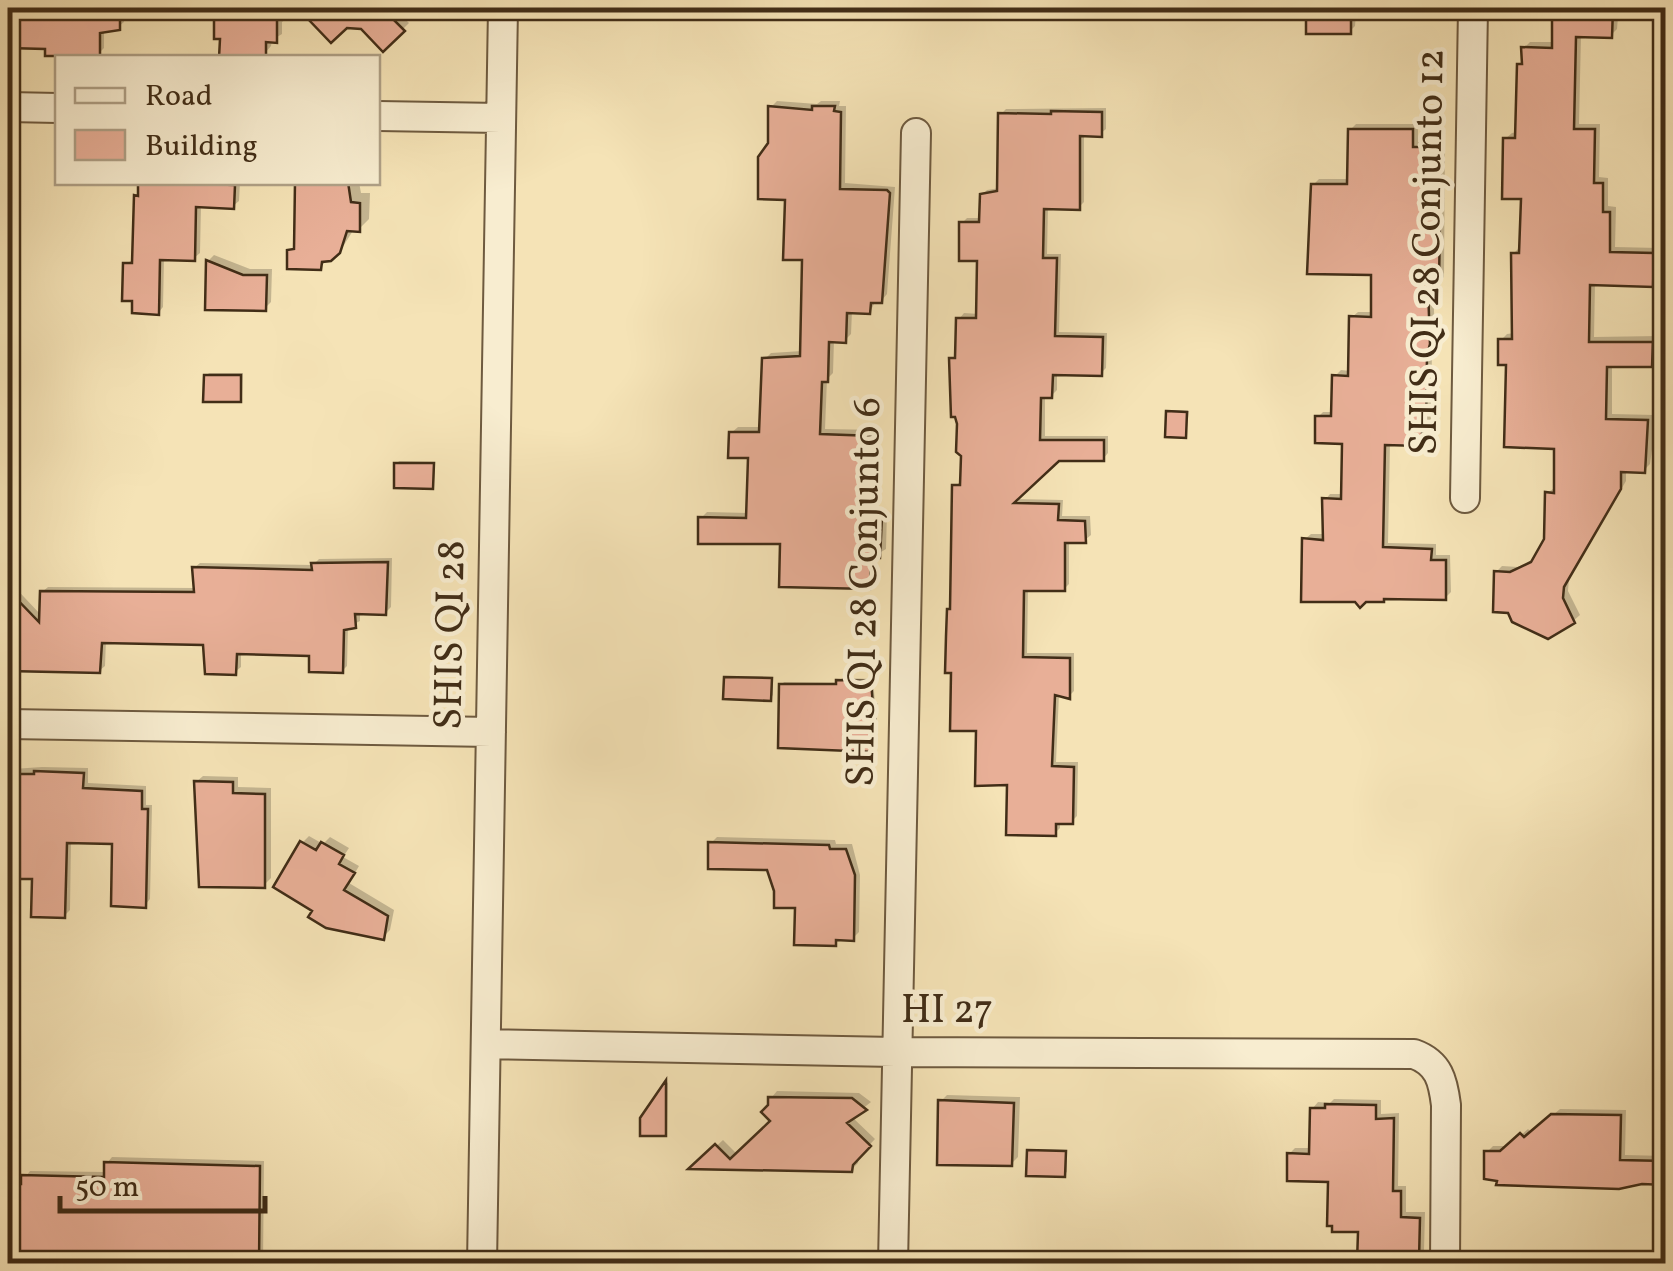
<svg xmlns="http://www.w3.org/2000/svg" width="1673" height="1271" font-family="Vollkorn,serif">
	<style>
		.shadow { fill: #0003 }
		.building { fill: #e8af97; stroke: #412d17; stroke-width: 2.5 }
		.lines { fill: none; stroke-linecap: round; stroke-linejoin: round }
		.minor-casing { stroke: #6e5a3f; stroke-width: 32 }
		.minor { stroke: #f8edd0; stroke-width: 28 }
		.labels { text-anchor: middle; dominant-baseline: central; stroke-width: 9; stroke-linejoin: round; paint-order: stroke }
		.street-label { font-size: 40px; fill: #412d17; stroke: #f8edd0 }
	</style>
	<rect width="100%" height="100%" fill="#f5e3b6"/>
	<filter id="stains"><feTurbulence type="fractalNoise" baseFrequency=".002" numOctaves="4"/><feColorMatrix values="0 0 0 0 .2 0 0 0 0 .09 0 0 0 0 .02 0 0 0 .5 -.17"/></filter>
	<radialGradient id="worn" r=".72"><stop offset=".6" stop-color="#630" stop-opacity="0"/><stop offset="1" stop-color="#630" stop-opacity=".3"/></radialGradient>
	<path class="shadow" d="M8 8H124V22L118 27 104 30V48L99 53 48 46H8Z
		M217 8H288V17L282 22V34L272 40 271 46 265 53H257L252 58H222V37H216Z
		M309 8H394L409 23 383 49 362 27 346 26 331 40 304 12Z
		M1312 8H1422L1416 13H1356L1355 26 1350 31 1312 11Z
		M1553 8H1649L1643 17H1618L1617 29 1611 35H1581L1579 124H1600L1599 177 1608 178V206L1616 207 1615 247 1659 248 1658 278 1652 284 1595 283 1594 337 1658 336V359L1651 365 1612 364V414L1654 415 1653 442 1650 464 1644 470H1626V481L1569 578 1568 591 1580 615 1573 621 1496 572 1502 566 1518 567 1536 558 1547 540V493L1556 487V447L1509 363 1501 340 1507 334 1515 333 1513 254 1519 248 1523 197 1505 139 1512 133 1517 132 1520 65 1524 60V48L1530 42H1554Z
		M777 101 817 104 821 101H840L839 106H846L845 183 895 187 887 294 881 301 876 300 870 312 852 311 851 334 845 340H834L833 373 827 379 825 429 880 430 879 458 871 465 870 511 887 512 886 549 876 555 875 581 869 587 783 541 701 518 707 512 749 513 750 456 731 433 738 427H762L765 359 771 353 802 351 805 258 771 144V107Z
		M1106 108V129L1100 134H1084V202L1079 207H1048L1047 254H1061L1059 332 1107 333 1106 368 1101 373H1057V390L1051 396H1045V436H1108V453L1103 459 1058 458 1015 499 1063 500 1062 516H1090L1091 535 1085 540H1069V584L1064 589 1028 588 1027 653H1074V691L1069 696 1059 694 1056 762H1078L1077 816 1072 821H1060V828L1055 833 1010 782 979 728 953 608 954 486 963 481 951 360 958 353 959 319 964 313 979 314 980 258 962 223 967 218H982V195L987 190 1000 188 1001 114 1006 109Z
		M1356 124H1418V142H1445L1444 277 1433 284 1435 336 1432 347 1431 423 1421 443H1390L1388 543 1436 544V555H1450L1451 592 1445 598 1305 539 1311 534H1325V500L1330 494H1343L1345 441 1318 417 1323 412H1333L1335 376 1341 370 1350 371 1352 317 1358 312H1373V273L1313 185 1319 179H1349L1350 130Z
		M140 182H240L239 201 233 206 201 205 200 253 194 258H164L163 307 158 313 125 264 135 259 137 197 140 193Z
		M302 182H359L361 193H370L369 219 359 229H354L344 245 320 267 290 251 296 244Z
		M214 255 250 269H272L271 302 265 308 208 261Z
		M209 373H243L242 397 240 400 206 376Z
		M1171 410 1189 411 1186 435 1169 412Z
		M399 461 435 462 434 483 432 486 397 464Z
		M392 558 391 607 385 613 360 612V621L348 627 347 666 342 671 312 654 241 652V667L235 672 206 643 106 640 105 666 99 671 8 669V580L41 615 42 592 48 587 196 588 194 568 200 563 313 565 319 559Z
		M729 676 773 677V695L770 698 727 678Z
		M842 678 873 679 875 703H878L873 749 781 685 784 682 839 683Z
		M42 767 88 768V783L146 786V805H152L150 899 145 905 115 841 71 840 70 910 64 916 35 877H8V773L13 769Z
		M203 776 238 777V787L271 788V878L264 885 196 782Z
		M309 836 323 844 330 837 349 848 343 857 359 866 349 883 394 910 390 930 383 937 316 910 302 843Z
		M717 837 835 840 836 844H852L860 875 859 932 853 938H841L835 943 797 905 776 890 769 867 711 843Z
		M668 1082 667 1131 664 1134 642 1119Z
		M777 1091 859 1093 871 1102 852 1117 875 1139 859 1156 858 1163 851 1170 694 1167 723 1140 738 1155 774 1120 771 1098Z
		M947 1095 1020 1097 1018 1157 1011 1164 941 1101Z
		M1334 1099 1381 1100V1114L1399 1113 1398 1186H1406V1212H1425L1424 1251 1418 1257 1360 1230 1331 1179 1289 1154 1295 1148H1311L1312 1109 1318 1102 1330 1103Z
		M1560 1109 1626 1110 1625 1155 1666 1156V1184L1487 1152 1493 1146H1509L1528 1129 1532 1133Z
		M1032 1149 1067 1150V1172L1064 1174 1029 1152Z
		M112 1157 264 1161 263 1264H8V1179H24L30 1171 106 1172 107 1163Z
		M785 1257 859 1258V1264H780Z"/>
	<path class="building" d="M8 8H120V30L100 33V56H45V49L8 48Z
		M214 8H277V43L266 42V55L219 58 220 39H214Z
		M297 8H382L405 31 383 52 361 29 347 28 331 43 308 19 311 17 297 13Z
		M1309 8H1351V34H1306V13H1309Z
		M1552 8H1613L1612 38 1576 37 1574 129H1595L1594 183H1603V212H1610V252L1654 253 1653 287 1590 285 1589 342H1653L1652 367H1607L1606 419 1648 420 1645 473 1621 472V489L1564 587 1563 598 1575 623 1548 639 1512 622 1508 613 1493 612 1494 571 1510 572 1531 562 1544 539 1545 492 1554 493V449L1504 447 1506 365H1498V339H1512L1511 253H1519L1521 199H1502L1503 138H1515L1517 64H1522L1521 47 1552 48Z
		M768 106 812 110V106H835L834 111 841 112 840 189 887 190 890 193 882 303H871L870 314 847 313 846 343 829 342 828 382H822L820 434 874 436V467H866L865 516 882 517 880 558H871L870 589 779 587 780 544H698V517L746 518 748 458H728L729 432H759L762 358 800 356 802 260H783L785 200 758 199V157L768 143Z
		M1051 111 1102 112V137L1080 136V210L1044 209 1043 258H1057L1055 336 1103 337 1102 376 1053 375 1052 398H1041L1040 440H1104V461H1059L1014 503 1059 504 1058 520 1085 521 1086 543H1065V591H1024L1023 657 1070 658V699L1055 695 1052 766 1074 767 1073 824H1056V836L1006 835 1007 785 975 786 976 731H950L951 673H945L946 636 947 609H950L952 485H960L961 456 956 452 957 424 955 417H951L949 358H955L956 318H976L977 261H959V222H979L980 194 997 191 998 113 1051 114Z
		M1348 129H1413V147H1441L1439 285 1428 287 1430 344 1427 355 1426 432H1422V446L1385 445 1383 547 1432 549 1431 560H1446V600L1384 599V602H1366L1360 608 1355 602H1301L1302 538 1323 540 1322 498 1341 499 1342 444 1315 443V416H1331L1332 375 1348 376 1349 316 1371 317V275L1307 274 1311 184H1347Z
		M138 182 235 185 234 209 196 207 195 261 160 260 159 315 132 313V301H122L123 263H132L134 195 138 196Z
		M295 182H348L351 202 360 203V232L347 231 340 253 331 261 322 262 321 270 287 269V250L294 249Z
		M206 260 243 275H267L266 311 205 310Z
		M204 375H241V402H203Z
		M1166 411 1187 412 1186 438 1165 437Z
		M394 463H434L433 489 394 488Z
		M388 562 386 615 355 614 356 628 344 630 343 673 309 672V656L237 654 236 675 205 674 203 645 102 643 100 673 8 671V590L39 622 40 591 194 592 192 567 312 570 311 563Z
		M724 677 772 678 771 701 723 699Z
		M836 680 871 681 873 705H876L874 752 778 748 779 684H836Z
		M34 771 84 773 83 788 142 791V809H148L146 908 111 906 112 844 67 843 65 918 31 917 32 879H8V774H34Z
		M194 781 233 782V793L265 794V888L199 887Z
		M300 841 316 850 321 842 344 855 339 864 355 873 344 890 388 916 384 940 326 928 308 917 312 911 273 887Z
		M708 842 829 845 830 849H846L855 875 854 941 836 940V946L794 945 795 908H774V891L767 870 708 869Z
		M666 1080V1136H640V1118Z
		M768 1097 852 1098 867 1110 847 1123 871 1146 853 1165 852 1172 688 1169 715 1144 730 1159 770 1121 761 1112 768 1105Z
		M938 1100 1014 1103 1012 1166 937 1165Z
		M1325 1104 1376 1105V1119L1394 1118 1393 1191H1401V1217L1420 1218 1419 1260 1357 1262 1358 1232H1332V1226H1327L1328 1182 1287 1181V1153L1309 1154 1310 1108H1325Z
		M1551 1114 1621 1115 1620 1160 1666 1161V1185L1642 1184 1619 1189 1496 1185 1497 1181 1484 1179V1151H1500L1520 1133 1524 1137Z
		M1027 1150 1066 1151 1065 1177 1026 1176Z
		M104 1162 260 1166 259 1264H8V1184H21V1175L104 1177Z"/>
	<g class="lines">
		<g class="minor-casing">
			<path id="minor" d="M8 107 58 108
				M378 116 500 118
				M1465 498 1473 8
				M8 724 491 732
				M486 1044 895 1052 1414 1054C1439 1063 1443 1081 1446 1105L1445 1264
				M482 1264 503 8
				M893 1264 916 133"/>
		</g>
		<use href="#minor" class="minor"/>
	</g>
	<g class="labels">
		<g class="street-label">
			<text transform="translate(1429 252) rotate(-89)">SHIS QI 28 Conjunto 12</text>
			<text transform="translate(866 592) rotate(-89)">SHIS QI 28 Conjunto 6</text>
			<text transform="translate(452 635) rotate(-89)">SHIS QI 28</text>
			<text x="947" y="1012">HI 27</text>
		</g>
	</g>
	<rect width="1673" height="1271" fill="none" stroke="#f5e3b6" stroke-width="40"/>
	<rect x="10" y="10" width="1653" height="1251" fill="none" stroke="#412d17" stroke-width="5"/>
	<rect x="20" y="20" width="1633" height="1231" fill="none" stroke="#412d17" stroke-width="2.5"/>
	<rect x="55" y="55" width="325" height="130" fill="#f8edd0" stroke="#afa086" stroke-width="2.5"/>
	<rect x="75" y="88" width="50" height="15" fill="#f8edd0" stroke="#afa086" stroke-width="2.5"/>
	<text x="145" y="105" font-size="30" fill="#412d17">Road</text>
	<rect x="75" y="130" width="50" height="30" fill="#e8af97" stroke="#afa086" stroke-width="2.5"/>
	<text x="145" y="155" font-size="30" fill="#412d17">Building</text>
	<path d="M60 1196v15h205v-15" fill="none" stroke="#412d17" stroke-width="5"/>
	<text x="75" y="1196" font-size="30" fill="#412d17" stroke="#f8edd0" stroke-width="8" paint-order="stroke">50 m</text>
	<rect width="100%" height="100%" filter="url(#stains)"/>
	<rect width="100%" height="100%" fill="url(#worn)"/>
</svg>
